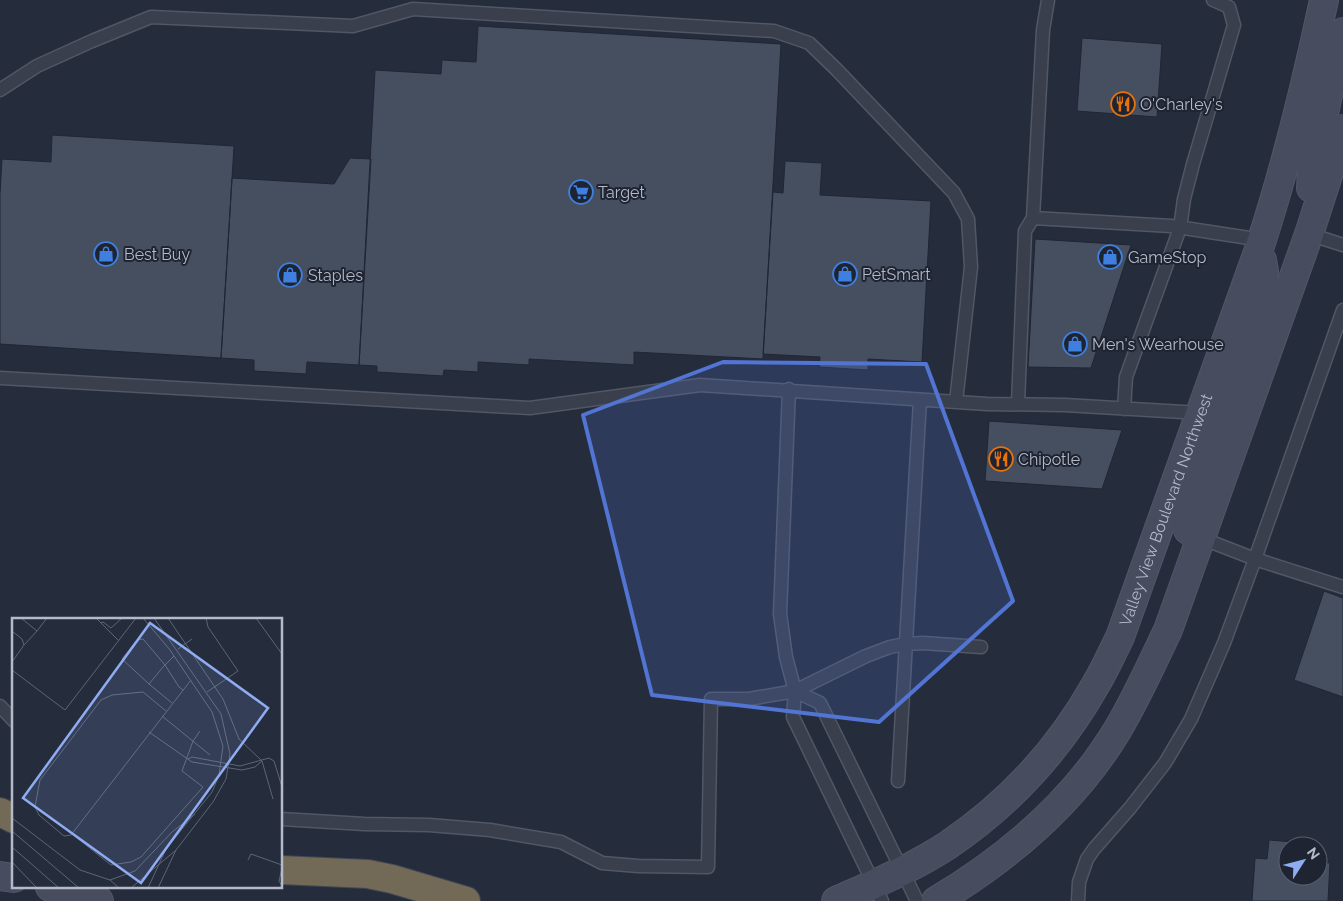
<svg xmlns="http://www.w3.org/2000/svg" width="1343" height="901" font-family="Raleway,sans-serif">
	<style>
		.building { fill: #464f60; stroke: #202633 }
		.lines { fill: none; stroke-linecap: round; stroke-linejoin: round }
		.lane-casing { stroke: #515764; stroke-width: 15 }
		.secondary-casing { stroke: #515764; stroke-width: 30 }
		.highway-casing { stroke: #414754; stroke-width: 30 }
		.lane { stroke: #393f4c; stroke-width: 12 }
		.secondary { stroke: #474d5f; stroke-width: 28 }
		.highway { stroke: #726a56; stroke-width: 28 }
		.marked { fill: #5274d2; fill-opacity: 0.2; stroke: #5274d2; stroke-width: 4; stroke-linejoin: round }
		.labels { text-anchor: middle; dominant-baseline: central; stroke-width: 4; stroke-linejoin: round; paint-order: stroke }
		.poi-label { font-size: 16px; fill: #b4bac7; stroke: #1e2431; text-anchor: start }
		.street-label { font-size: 16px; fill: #b4bac7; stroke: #1e2431 }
		.inset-road { fill: none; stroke: #5e6574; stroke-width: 1 }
		.view { fill: #8fabf2; fill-opacity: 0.15; stroke: #8fabf2; stroke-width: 2.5 }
		.inset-edge { fill: none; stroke: #b4bac7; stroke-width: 2.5 }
	</style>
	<rect width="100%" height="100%" fill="#252c3c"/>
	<path class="building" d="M478 26 781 44 763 359 634 352V365L529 359V365L478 362V372L444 370 443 376 377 372V366L359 365 375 70 441 74 442 60 476 62Z
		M1082 38 1162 44 1157 117 1077 111Z
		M52 135 234 146 221 358 0 344V194L2 159 51 162Z
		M350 158 371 159 359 365 307 362 306 374 254 371V360L221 358 232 178 334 184Z
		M785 161 822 163 820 195 931 201 922 362 868 359V370L819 367 820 357 763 354 773 192 783 193Z
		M1035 239 1131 245 1091 368 1028 367Z
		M989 421 1122 430 1102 489 985 481Z
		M1324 591 1343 598V697L1294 680Z
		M1269 840 1306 843 1305 846H1288V876H1318V862L1330 863 1328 901H1252L1255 858 1267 859Z"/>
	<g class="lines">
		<g class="lane-casing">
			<path id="lane" d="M1048 0 1043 30 1033 218 1171 226 1262 240
				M0 90 37 66 92 41 151 17 353 26 413 9 774 31 809 43 837 70 954 193 968 219 971 267 956 402
				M1309 234 1343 245
				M0 378 530 408 700 385 987 404 1065 405 1200 413
				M789 389 780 614 786 657 795 691 793 717 882 901
				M1018 404 1025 231 1033 218
				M1124 409 1126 377 1180 228 1184 199 1193 164 1234 25 1229 7 1213 0
				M1201 538 1255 559 1343 587
				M795 691 820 703 917 901
				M0 706 14 721
				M898 781 920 400
				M281 819 364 824 429 825 490 830 561 842 602 863 638 866 708 867 711 699H749L795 691 866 656 890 647 905 644 923 643 981 647
				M1078 901 1079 882 1087 859 1094 849 1130 808 1165 763 1191 719 1224 643 1255 559 1343 310"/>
		</g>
		<g class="secondary-casing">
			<g id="secondary">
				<path d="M1311 188 1312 169 1332 76 1343 32"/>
				<path d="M1201 538 1188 530 1185 517 1235 371 1262 300 1264 271 1262 260"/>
				<path d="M0 876 14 878"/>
				<path d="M50 887 99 901"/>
				<path id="s1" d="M836 901C874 884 913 868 948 845 1009 804 1060 748 1096 684 1105 669 1112 653 1120 637L1259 249C1286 167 1306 85 1324 0"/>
				<path d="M936 901C1008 858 1075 801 1118 729 1137 697 1152 663 1168 630L1309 234 1343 129"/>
			</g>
		</g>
		<g class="highway-casing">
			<path id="highway" d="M0 812 14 819
				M281 870 368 874 392 879 466 901"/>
		</g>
		<use href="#lane" class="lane"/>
		<use href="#secondary" class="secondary"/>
		<use href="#highway" class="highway"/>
	</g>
	<path class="marked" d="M723 362 926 364 1013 601 879 722 652 695 583 415Z"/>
	<defs>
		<g id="restaurant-ring" transform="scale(1.25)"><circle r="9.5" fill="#1e2431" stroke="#e8710a" stroke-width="1.5"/><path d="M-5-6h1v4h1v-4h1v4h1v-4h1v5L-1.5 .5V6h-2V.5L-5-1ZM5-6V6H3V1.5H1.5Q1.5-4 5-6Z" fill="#e8710a"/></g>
		<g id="supermarket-ring" transform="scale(1.25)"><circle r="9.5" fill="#1e2431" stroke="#3f7fe0" stroke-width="1.5"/><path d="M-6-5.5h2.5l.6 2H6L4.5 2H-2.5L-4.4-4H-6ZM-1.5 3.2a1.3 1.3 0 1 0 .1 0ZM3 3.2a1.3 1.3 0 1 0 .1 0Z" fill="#3f7fe0"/></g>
		<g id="shop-ring" transform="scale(1.25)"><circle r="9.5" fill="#1e2431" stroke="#3f7fe0" stroke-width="1.5"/><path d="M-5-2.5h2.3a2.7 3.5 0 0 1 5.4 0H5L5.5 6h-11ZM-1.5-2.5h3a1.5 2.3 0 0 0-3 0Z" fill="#3f7fe0"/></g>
	</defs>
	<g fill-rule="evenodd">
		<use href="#restaurant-ring" x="1123" y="104"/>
		<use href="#supermarket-ring" x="581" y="192"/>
		<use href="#shop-ring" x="106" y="254"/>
		<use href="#shop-ring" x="1110" y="257"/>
		<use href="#shop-ring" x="845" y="274"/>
		<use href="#shop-ring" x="290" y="275"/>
		<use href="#shop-ring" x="1075" y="344"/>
		<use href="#restaurant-ring" x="1001" y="459"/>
	</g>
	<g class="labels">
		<g class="poi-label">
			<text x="1140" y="104">O'Charley's</text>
			<text x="598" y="192">Target</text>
			<text x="124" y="254">Best Buy</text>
			<text x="1128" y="257">GameStop</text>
			<text x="862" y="274">PetSmart</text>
			<text x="308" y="275">Staples</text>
			<text x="1092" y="344">Men's Wearhouse</text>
			<text x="1018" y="459">Chipotle</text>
		</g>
		<g class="street-label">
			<text stroke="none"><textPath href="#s1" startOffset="534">Valley View Boulevard Northwest</textPath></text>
		</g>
	</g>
	<g transform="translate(12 618)">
		<rect width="270" height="270" fill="#252c3c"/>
		<path class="inset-road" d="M9 0 25 13 12 27M84 0 107 23M131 0 158 32 200 94 211 128 207 157 200 174 154 231 136 270M156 0 211 81 227 121 250 143 261 181M194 0 196 9 226 53 195 74M244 0 270 36M89 5 91 4 99 10 110 0M0 13 10 21 12 27 0 44M25 13 35 0M166 31 180 21M162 38 151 49 137 66 110 41 125 22 131 21 153 47 167 69 171 72M0 52 53 92 124 0M137 66 160 85M154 93 131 74 100 77 89 82 28 162 23 189 27 197 52 218 59 217 179 62M150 98 198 137M137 114 180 144 230 152 243 149 250 143M176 141 180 139 228 148 257 140 262 143 270 169M0 200 68 252 98 262 107 270M0 213 67 270M60 216 99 247 119 244 129 239 191 169 170 153 181 123 188 113M0 229 47 270M236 242 239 236 270 247M0 244 25 270M270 250 267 263 270 268M98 262 123 253 160 214 183 196M119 270 164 232 201 184 214 161 218 136 209 96 142 0M146 270 164 232"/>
		<path class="view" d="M138 5 256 90 129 265 11 180Z"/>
		<rect width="270" height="270" class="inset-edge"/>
	</g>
	<g transform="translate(1303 861) rotate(54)"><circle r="24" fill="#1e2431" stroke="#5a606d"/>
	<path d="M0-4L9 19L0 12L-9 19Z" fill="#8fabf2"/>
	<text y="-8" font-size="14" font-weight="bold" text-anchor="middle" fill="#b4bac7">N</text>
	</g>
</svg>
